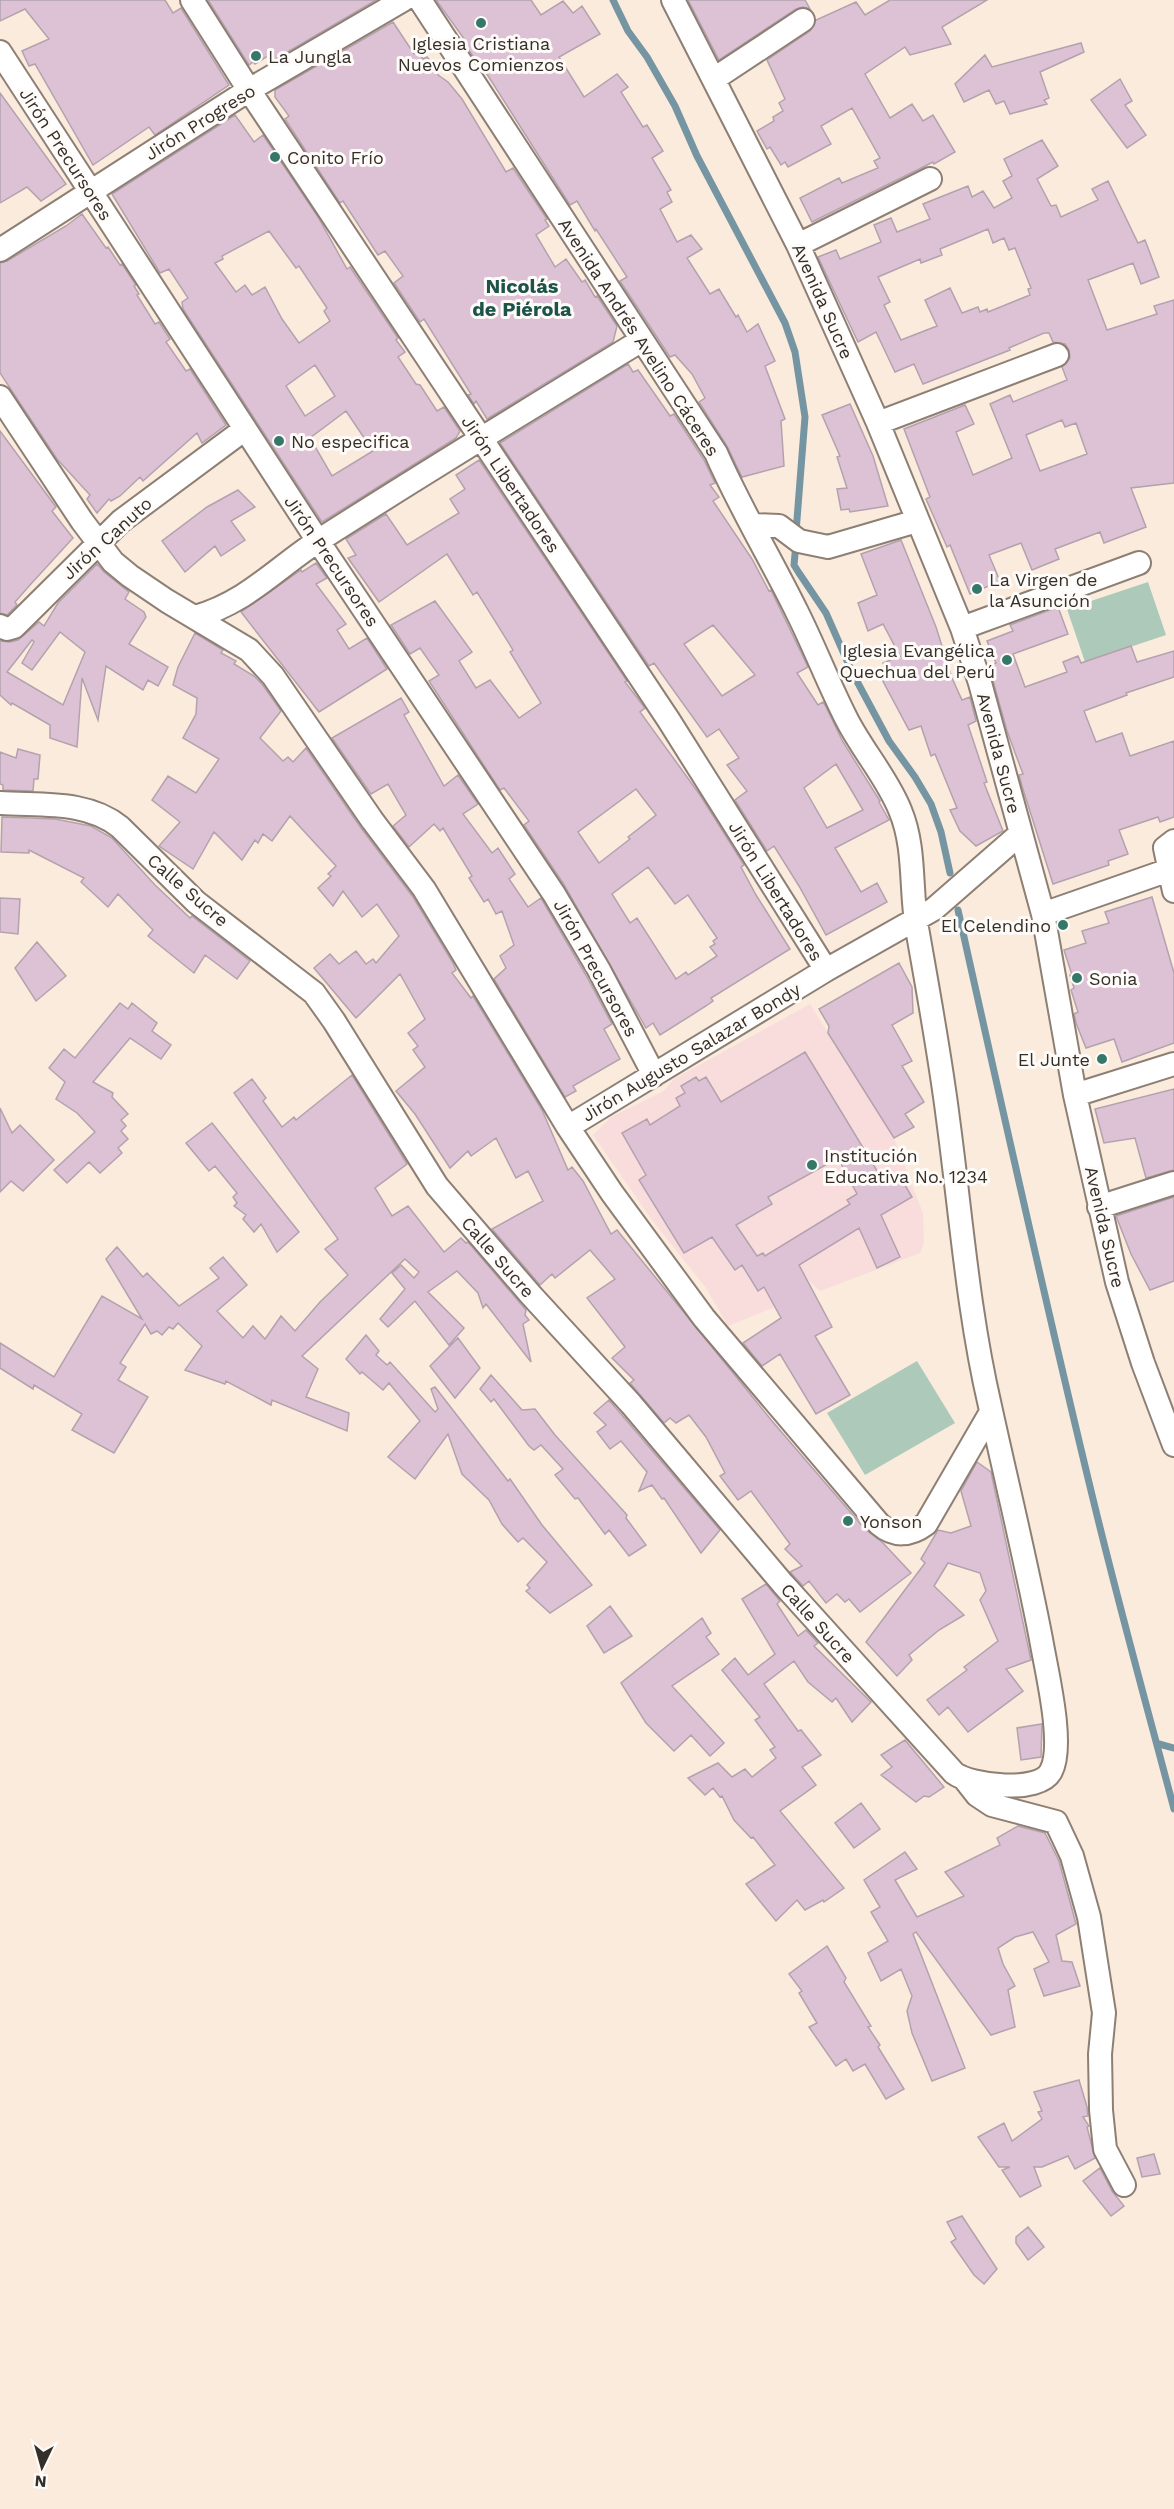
<svg xmlns="http://www.w3.org/2000/svg" width="1174" height="2509" font-family="'Work Sans',sans-serif">
	<style>
		.education { fill: #f8dddc }
		.green { fill: #acc9ba }
		.lines { fill: none; stroke-linecap: round; stroke-linejoin: round }
		.stream { stroke: #7595a2; stroke-width: 7 }
		.building { fill: #ddc2d5; stroke: #b3a2ae; stroke-width: 1.5; fill-rule: evenodd }
		.minor-casing { stroke: #8d7f73; stroke-width: 26 }
		.minor { stroke: #fff; stroke-width: 22 }
		.poi-dot { fill: #35786a; stroke: #fefbf8; stroke-width: 2 }
		.labels { text-anchor: middle; dominant-baseline: central; stroke-width: 6; stroke-linejoin: round; paint-order: stroke }
		.poi-label { font-size: 18px; fill: #342f29; stroke: #fefbf8; text-anchor: start }
		.street-label { font-size: 18px; fill: #342f29; stroke: #fefbf8 }
		.neighbourhood-label { font-size: 20px; font-weight: bold; fill: #1d5449; stroke: #fefbf8 }
	</style>
	<rect width="100%" height="100%" fill="#faebdd"/>
	<path class="education" d="M810 1004 894 1138 923 1213 924 1243 920 1253 820 1291 807 1279 776 1300 775 1307 728 1326 706 1288 652 1220 593 1135 611 1117 664 1091 674 1079Z"/>
	<path class="green" d="M1148 582 1166 635 1085 662 1067 609Z
		M917 1361 955 1423 865 1475 827 1413Z"/>
	<g class="lines">
		<path class="stream" d="M613 0 628 31 647 57 675 106 697 156 785 323 795 352 805 417 796 532
			M796 543 794 565 799 573 826 613 852 672 889 741 915 777 931 804 941 832 950 873
			M958 910C1002 1108 1046 1306 1094 1503 1119 1606 1147 1707 1174 1809
			M1159 1744 1174 1748"/>
	</g>
	<path class="building" d="M0 0H165L173 13 181 8 229 85 155 135 149 127 93 165 35 64 29 66 22 51 49 39 25 9 0 21Z
		M208 0H376L274 60V52L255 64 253 62 249 65Z
		M436 0H531L541 15 563 1 573 13 582 6 600 34 559 57 584 97 617 74 628 87 621 92 643 127 647 125 663 151 652 158 671 190 667 192 672 202 660 209 677 242 691 235 702 249 687 258 710 294 719 289 736 317 738 315 747 332 758 324 775 361 765 366 785 419 781 421 784 466 742 477 727 446 699 402 705 398 692 374 675 355 670 357 620 281 627 277 596 229 595 231 577 201 570 205 485 71 483 72 463 41 465 40Z
		M688 0H805L810 9 803 7 796 9 719 60Z
		M890 0H987L942 27 951 44 910 55 905 47 865 74 890 118 912 104 923 121 933 115 955 152 934 164 933 162 812 222 800 198 839 178 842 183 878 168 874 161 880 158 852 108 821 126 831 144 788 167 785 162 781 165 770 147 767 149 757 131 774 121 773 117 783 111 779 103 785 99 767 60 810 31 816 20 856 2 865 15Z
		M393 22 414 54 418 51 423 59 427 57 439 71 438 75 448 82 462 99 506 172 513 168 547 219 545 220 549 226 536 235 555 267 566 259 582 282 585 280 595 297 597 296 617 326 613 342 487 419 476 401 474 404 468 395 471 394 424 319 420 322 394 283 403 276 385 251 378 255 343 201 340 203 285 119 289 116 275 97V90Z
		M1081 43 1084 52 1040 72 1049 98 1044 100 1047 104 1010 114 1004 101 996 104 989 90 964 102 955 84 985 55 992 67Z
		M1120 79 1132 101 1125 105 1146 135 1127 148 1091 100Z
		M0 93 66 184 41 201 27 187 0 203Z
		M235 115 254 142 263 135 318 217 347 269 350 267 398 338 396 340 405 352 398 357 416 384 420 385 437 411 444 407 460 431 456 438 322 522 183 309 182 302 188 298 169 269 160 273 112 194ZM269 231 296 268 299 266 327 308 324 311 330 321 299 343 282 319 265 287 252 295 245 285 236 292 215 263 223 259 222 256ZM315 365 335 396 305 416 286 386ZM346 411 373 451 332 476 310 438Z
		M1042 140 1058 166 1037 179 1051 206 1056 205 1061 217 1098 200 1092 189 1108 181 1138 243 1145 240 1159 277 1141 284 1133 263 1088 280 1107 330 1157 314 1154 306 1174 300V483L1131 488 1146 527 1104 543 1100 532 1055 549 1059 559 1032 570 1021 543 989 555 1000 581 970 594 950 545 947 547 926 499 930 497 904 429 965 405 974 424 956 432 973 475 1012 458 990 404 1010 395 1013 402 1067 380 1062 367 1070 358 1069 350 1065 344 1053 342 1049 333H1044L1009 348 1010 350 923 384 914 364 895 372 876 332 858 342 818 257 836 250 840 259 881 242 874 225 891 218 897 232 930 219 923 204 968 186 972 197 983 191 994 208 1012 198 1003 181 1012 176 1004 159ZM988 229 993 243 1004 238 1009 250 1015 248 1031 288 1028 289 1030 295 988 312 987 309 980 312 978 307 962 313 950 288 925 300 937 326 901 340 884 305 890 302 878 277 920 259 921 263 942 255 940 249ZM1062 420 1065 427 1076 423 1087 454 1040 471 1026 435Z
		M82 214 106 248 108 247 120 265 122 264 136 285 134 286 139 294 137 295 155 324 159 322 170 339 166 342 186 371 190 369 226 425 202 443 197 433 143 481 140 477 120 496 111 501 109 499 97 513 87 499 90 495 57 459 0 373V263L7 261 66 226Z
		M628 364 633 372 638 370 670 416 674 414 704 460 715 483 710 485 719 497 713 501 752 559 769 591 771 590 808 667 797 673 818 705 823 702 825 705 843 742 880 801 879 802 889 820 835 848 861 892 877 883 887 902 826 935 799 886 774 846 767 851 735 800 747 791 727 765 739 758 719 729 707 737 654 663 649 666 500 443ZM713 625 755 675 722 696 684 644ZM836 764 863 810 827 828 804 788Z
		M850 404 873 456 888 506 850 512 849 509 841 510 837 489 847 488 837 457 840 456 822 415Z
		M0 431 56 507 52 511 73 538 30 585 15 602 17 605 7 615 0 613Z
		M479 460 627 681 625 682 645 708 640 712 700 795 744 865 741 867 756 895 790 949 711 998 713 1001 706 1006 660 1035 653 1023 646 1028 563 883 524 825 529 821 504 788 500 790 429 681 439 675 420 648 410 654 391 625 435 601 472 652 459 661 476 688 490 680 519 718 541 703 510 652 513 650 477 592 473 595 447 554 379 602 348 558 356 555 346 539 386 514 407 545 459 513 450 499 465 489 456 475ZM636 789 656 815 628 837 630 839 599 863 578 832ZM648 867 675 904 688 895 717 938 713 941 715 944 710 947 717 956 688 975 686 972 676 979 637 918 630 923 612 894Z
		M238 490 255 507 231 521 245 540 221 556 215 546 185 572 162 541 207 507Z
		M901 540 936 627 952 678 962 700 970 697 976 721 968 725 987 782 984 783 1003 831 976 846 960 831 950 810 957 808 935 754 931 756 921 726 909 730 877 670 885 666 883 663 900 656 883 624 868 631 858 603 877 595 861 554Z
		M316 563 327 578 316 584 346 624 337 630 349 649 367 638 387 669 319 712 241 612 301 570 302 572Z
		M97 564 104 572 129 592 125 599 144 612 146 617 129 644 168 667 158 686 148 680 143 690 106 666 98 720 82 678 77 747 50 738V725L12 703 11 705 0 695V641L10 642 18 640 39 622 44 626 58 603ZM60 632 85 652 63 705 7 672 32 640 34 642 22 663 32 670Z
		M1058 607 1068 634 1013 654 1025 687 1067 672 1063 662 1078 656 1081 663 1131 646 1137 662 1174 651V677L1126 693 1127 695 1084 711 1096 742 1122 733 1130 756 1174 741V817L1160 822 1158 817 1119 830 1128 854 1108 861 1109 865 1053 884 1022 786 1019 775 1023 774 1007 731 989 666 996 663 987 641 1013 631 1010 625Z
		M195 633 223 650 221 653 236 661 234 664 254 676 262 684 281 711 260 738 283 761 288 757 293 762 306 748 361 828 413 897 453 963 456 970 452 973 471 998 473 996 542 1110 568 1170 572 1167 583 1181 611 1234 617 1230 772 1421 864 1528 883 1543 911 1573 860 1612 849 1599 845 1602 837 1594 826 1603 809 1581 803 1586 790 1572 802 1566 785 1549 790 1544 751 1491 738 1500 720 1476 725 1473 706 1437 689 1415 676 1423 670 1418 664 1423 630 1383 634 1380 612 1358 625 1347 587 1298 615 1279 590 1250 555 1278 552 1274 540 1285 492 1229 543 1201 528 1171 516 1178 496 1138 471 1156 468 1151 450 1168 415 1114 396 1091 425 1067 413 1050 418 1046 408 1033 425 1019 400 974 356 1018 314 968 330 954 339 964 356 951 366 964 373 959 376 963 399 936 377 904 362 917 343 891 333 906 318 888 331 876 328 874 336 866 290 816 272 841 263 834 258 843 255 840 242 860 214 832 193 869 159 846 180 822 152 800 168 776 196 793 219 759 183 738 196 714 197 698 173 685 178 667Z
		M401 698 409 712 404 715 444 786 458 775 478 804 463 814 492 853 498 848 515 874 509 879 528 907 541 898 587 977 612 1024 604 1029 620 1059 573 1086 576 1091 565 1097 494 979 506 968 500 956 514 945 502 911 496 914 488 899 484 902 469 878 472 876 443 828 440 831 434 824 409 847 393 826 406 815 388 784 371 794 332 738Z
		M18 749 40 755 38 779H34L33 791 3 790V785L0 784V752L16 758Z
		M2 817 55 819 91 826 112 838 155 885 190 918 192 916 250 961 237 979 205 955 194 973 148 936 153 930 118 894 108 907 81 882 84 878 29 850V853L1 852Z
		M1152 897 1174 973V1043L1122 1062 1114 1039 1086 1048 1076 1023 1074 1014 1078 1012 1071 990 1074 988 1070 975H1072L1064 950 1086 943 1082 931 1109 923 1105 912Z
		M0 898 20 899 18 934 0 932Z
		M37 942 66 976 36 1001 15 968Z
		M899 963 912 987 913 1013 892 1025 912 1061 902 1066 924 1102 905 1114 914 1127 894 1138 828 1033 829 1026 819 1009Z
		M120 1003 128 1009 132 1003 157 1023 152 1031 171 1045 161 1059 130 1038 93 1082 113 1093 112 1097 128 1114 121 1120 126 1126 121 1131 128 1139 118 1148 122 1153 100 1173 89 1162 67 1183 54 1170 95 1132 77 1113 56 1099 65 1082 49 1068 64 1049 75 1058Z
		M805 1052 885 1184 899 1175 912 1197 881 1215 900 1257 877 1268 859 1228 799 1265 832 1327 815 1336 850 1395 816 1414 780 1354 762 1366 743 1343 781 1318 764 1287 758 1291 742 1265 735 1270 712 1237 684 1253 639 1180 646 1175 622 1133 647 1119 650 1125 680 1106 676 1098 685 1093 681 1086 696 1077 699 1081 706 1077 721 1102ZM838 1158 857 1194 847 1200 850 1204 765 1256 763 1253 757 1256 736 1225 772 1204 768 1197Z
		M352 1075 407 1164 375 1188 392 1216 408 1206 444 1252 461 1238 466 1243 468 1242 526 1310 525 1315 529 1320 523 1324 531 1362 486 1304 483 1308 478 1293 457 1271 428 1292 464 1328 449 1345 415 1301 388 1327 380 1319 405 1289 392 1273 401 1265 414 1278 419 1272 405 1259 302 1356 318 1369 306 1397 349 1413 347 1431 272 1400 271 1405 226 1381 225 1384 185 1370 202 1346 178 1323 173 1329 169 1327 162 1335 157 1331 151 1334 145 1324 120 1363 126 1367 118 1380 148 1397 114 1453 72 1430 82 1414 34 1385 33 1389 0 1368V1343L54 1377 102 1296 142 1319 106 1259 117 1247 143 1277 147 1273 179 1306 219 1278 210 1268 223 1257 247 1285 217 1311 243 1338 253 1326 265 1339 281 1316 295 1331 320 1302 348 1275 325 1249 338 1239 234 1093 252 1079 266 1098 263 1101 282 1127 294 1117 296 1120Z
		M1174 1089V1170L1146 1178 1135 1138 1104 1143 1095 1109Z
		M0 1108 12 1133 20 1125 54 1160 23 1191 11 1181 0 1192Z
		M212 1123 299 1232 277 1252 261 1224 254 1232 243 1219 246 1215 234 1206 237 1203 233 1197 237 1193 215 1166 209 1171 186 1143Z
		M1174 1197V1281L1150 1290 1131 1254 1116 1216Z
		M366 1335 379 1351 376 1355 387 1365 390 1362 435 1412 438 1409 431 1389 435 1387 508 1481 510 1479 542 1525 592 1585 550 1613 526 1591 530 1588 527 1585 547 1562 523 1538 518 1542 502 1524 489 1500 462 1474 448 1434 415 1479 388 1457 420 1421 389 1383 383 1390 362 1372 360 1374 346 1359Z
		M458 1338 480 1368 455 1398 430 1366Z
		M491 1375 522 1410 535 1409 555 1435 627 1515 626 1518 646 1545 629 1556 609 1530 605 1534 578 1498 575 1499 555 1475 563 1469 541 1445 534 1450 529 1446 494 1399 491 1402 480 1389Z
		M609 1400 720 1530 701 1553 664 1498 662 1499 652 1485 639 1491 647 1472 621 1441 610 1449 597 1432 606 1425 594 1413Z
		M977 1462 991 1472 1031 1660 1006 1669 1023 1691 968 1732 948 1707 939 1715 927 1700 967 1670 964 1667 998 1641 980 1600 986 1591 980 1573 948 1563 934 1586 964 1615 939 1630 909 1655 912 1660 897 1676 866 1642 925 1563 921 1559 938 1530 951 1533 971 1526 961 1491Z
		M766 1584 780 1601 777 1604 798 1636 806 1630 818 1643 814 1646 871 1702 852 1722 836 1698 832 1702 808 1682 794 1661 764 1684 798 1731 801 1730 821 1755 802 1767 816 1785 780 1811 844 1888 824 1902 823 1900 805 1910 797 1900 776 1921 746 1884 775 1865 753 1837 751 1838 734 1820 722 1796 720 1797 713 1788 705 1795 688 1778 718 1763 732 1777 745 1769 752 1777 776 1758 770 1750 775 1747 755 1720 760 1717 722 1670 735 1658 748 1675 775 1654 742 1599Z
		M610 1606 632 1636 604 1653 587 1626Z
		M702 1618 711 1633 706 1637 719 1654 672 1686 724 1743 710 1756 691 1735 674 1751 646 1723 621 1683Z
		M1042 1724 1041 1757 1021 1760 1017 1728Z
		M905 1740 944 1787 929 1797 924 1796 916 1802 881 1775 892 1767 881 1755Z
		M861 1803 880 1829 854 1848 835 1823Z
		M1018 1826 1045 1833 1059 1861 1076 1924 1056 1935 1062 1961 1072 1962 1080 1986 1044 1996 1034 1969 1049 1962 1033 1932 1015 1937 998 1948 1003 1964 1015 1986 1008 1990 1015 2027 991 2035 916 1932 913 1934 965 2068 932 2081 912 2033 907 2011 912 1996 901 1969 881 1981 868 1953 888 1941 871 1912 880 1907 864 1880 905 1852 917 1869 895 1880 917 1917 964 1896 945 1872 1000 1845 997 1838Z
		M827 1946 846 1978 844 1982 871 2026 868 2027 880 2045 878 2047 904 2089 886 2099 865 2064 853 2071 846 2059 836 2066 809 2027 817 2023 799 1993 802 1991 789 1974Z
		M1079 2080 1087 2107 1088 2116 1083 2117 1089 2126 1087 2127 1095 2158 1075 2169 1068 2156 1042 2167H1034L1041 2186 1020 2197 1002 2170 1010 2167H999L978 2137 1004 2123 1012 2141 1042 2119 1038 2112 1042 2111 1034 2092Z
		M1154 2154 1160 2174 1142 2177 1137 2158Z
		M1100 2168 1112 2191 1124 2206 1111 2216 1083 2181Z
		M962 2216 997 2269 984 2284 974 2275 951 2242 956 2239 947 2222Z
		M1028 2227 1044 2247 1028 2260 1016 2243V2237Z"/>
	<g class="lines">
		<g class="minor-casing">
			<path id="minor" d="M192 0 249 90 668 719 826 970
				M673 0 798 245 878 423 962 628 980 683 1043 914 1075 1095 1117 1282 1143 1363 1174 1445
				M0 52 318 541 554 894 599 970 654 1075
				M714 79 803 20
				M798 245 930 179
				M0 250 249 90 403 0
				M0 397 82 521 113 562 130 576 167 601 249 650 273 676 372 820 424 889 568 1127 612 1193 704 1318 879 1524C894 1537 910 1536 926 1524L991 1412
				M878 423 1057 355
				M753 525 779 526 799 541 828 547 917 521
				M195 617C248 602 277 567 321 539 427 471 534 406 642 340
				M0 626 7 629 14 627 121 521 245 429
				M962 628 1139 563
				M0 803C40 806 87 800 120 827L196 902 314 993 334 1021 437 1186 530 1294 631 1404 783 1584 954 1773C971 1786 1040 1794 1051 1771 1065 1745 1046 1669 1041 1639 1026 1561 1007 1484 990 1406 968 1312 961 1215 948 1119 940 1055 928 991 917 928 910 889 916 848 900 810 887 778 863 751 847 720 829 685 815 648 797 612 771 559 740 508 716 453L420 0
				M1174 841 1165 848 1174 891
				M1043 914 1169 870
				M1075 1095 1174 1064
				M568 1127 826 970 934 909 1020 834
				M1099 1207 1174 1183
				M966 1781 977 1795 992 1805 1056 1822 1072 1856 1089 1917 1104 2013 1100 2054 1101 2110 1105 2149 1124 2185"/>
		</g>
		<use href="#minor" class="minor"/>
	</g>
	<g class="poi-dot">
		<circle cx="481" cy="23" r="6"/>
		<circle cx="256" cy="56" r="6"/>
		<circle cx="275" cy="157" r="6"/>
		<circle cx="279" cy="441" r="6"/>
		<circle cx="977" cy="589" r="6"/>
		<circle cx="1007" cy="660" r="6"/>
		<circle cx="1063" cy="925" r="6"/>
		<circle cx="1077" cy="978" r="6"/>
		<circle cx="1102" cy="1059" r="6"/>
		<circle cx="812" cy="1165" r="6"/>
		<circle cx="848" cy="1521" r="6"/>
	</g>
	<g class="labels">
		<g class="poi-label">
			<text x="481" y="43" text-anchor="middle">Iglesia Cristiana<tspan x="481" dy="21">Nuevos Comienzos</tspan></text>
			<text x="268" y="56">La Jungla</text>
			<text x="287" y="157">Conito Frío</text>
			<text x="291" y="441">No especifica</text>
			<text x="989" y="579">La Virgen de<tspan x="989" dy="21">la Asunción</tspan></text>
			<text x="995" y="650" text-anchor="end">Iglesia Evangélica<tspan x="995" dy="21">Quechua del Perú</tspan></text>
			<text x="1051" y="925" text-anchor="end">El Celendino</text>
			<text x="1089" y="978">Sonia</text>
			<text x="1090" y="1059" text-anchor="end">El Junte</text>
			<text x="824" y="1155">Institución<tspan x="824" dy="21">Educativa No. 1234</tspan></text>
			<text x="860" y="1521">Yonson</text>
		</g>
		<g class="street-label">
			<text transform="translate(200 122) rotate(-32)">Jirón Progreso</text>
			<text transform="translate(66 154) rotate(57)">Jirón Precursores</text>
			<text transform="translate(823 301) rotate(66)">Avenida Sucre</text>
			<text transform="translate(639 337) rotate(57)">Avenida Andrés Avelino Cáceres</text>
			<text transform="translate(511 484) rotate(56)">Jirón Libertadores</text>
			<text transform="translate(107 538) rotate(-42)">Jirón Canuto</text>
			<text transform="translate(332 561) rotate(56)">Jirón Precursores</text>
			<text transform="translate(999 753) rotate(75)">Avenida Sucre</text>
			<text transform="translate(188 890) rotate(41)">Calle Sucre</text>
			<text transform="translate(776 891) rotate(58)">Jirón Libertadores</text>
			<text transform="translate(596 968) rotate(61)">Jirón Precursores</text>
			<text transform="translate(691 1052) rotate(-31)">Jirón Augusto Salazar Bondy</text>
			<text transform="translate(1105 1227) rotate(77)">Avenida Sucre</text>
			<text transform="translate(498 1257) rotate(49)">Calle Sucre</text>
			<text transform="translate(818 1623) rotate(48)">Calle Sucre</text>
		</g>
		<g class="neighbourhood-label">
			<text x="522" y="286">Nicolás<tspan x="522" dy="23">de Piérola</tspan></text>
		</g>
	</g>
	<g transform="translate(42 2467) rotate(185)" stroke="#fefbf8" stroke-width="4.5" paint-order="stroke">
	<path d="M0-4.5L10 22L0 15L-10 22Z" fill="#342f29"/>
	<text y="-9" font-size="16" font-weight="bold" text-anchor="middle" fill="#342f29">N</text>
	</g>
</svg>
